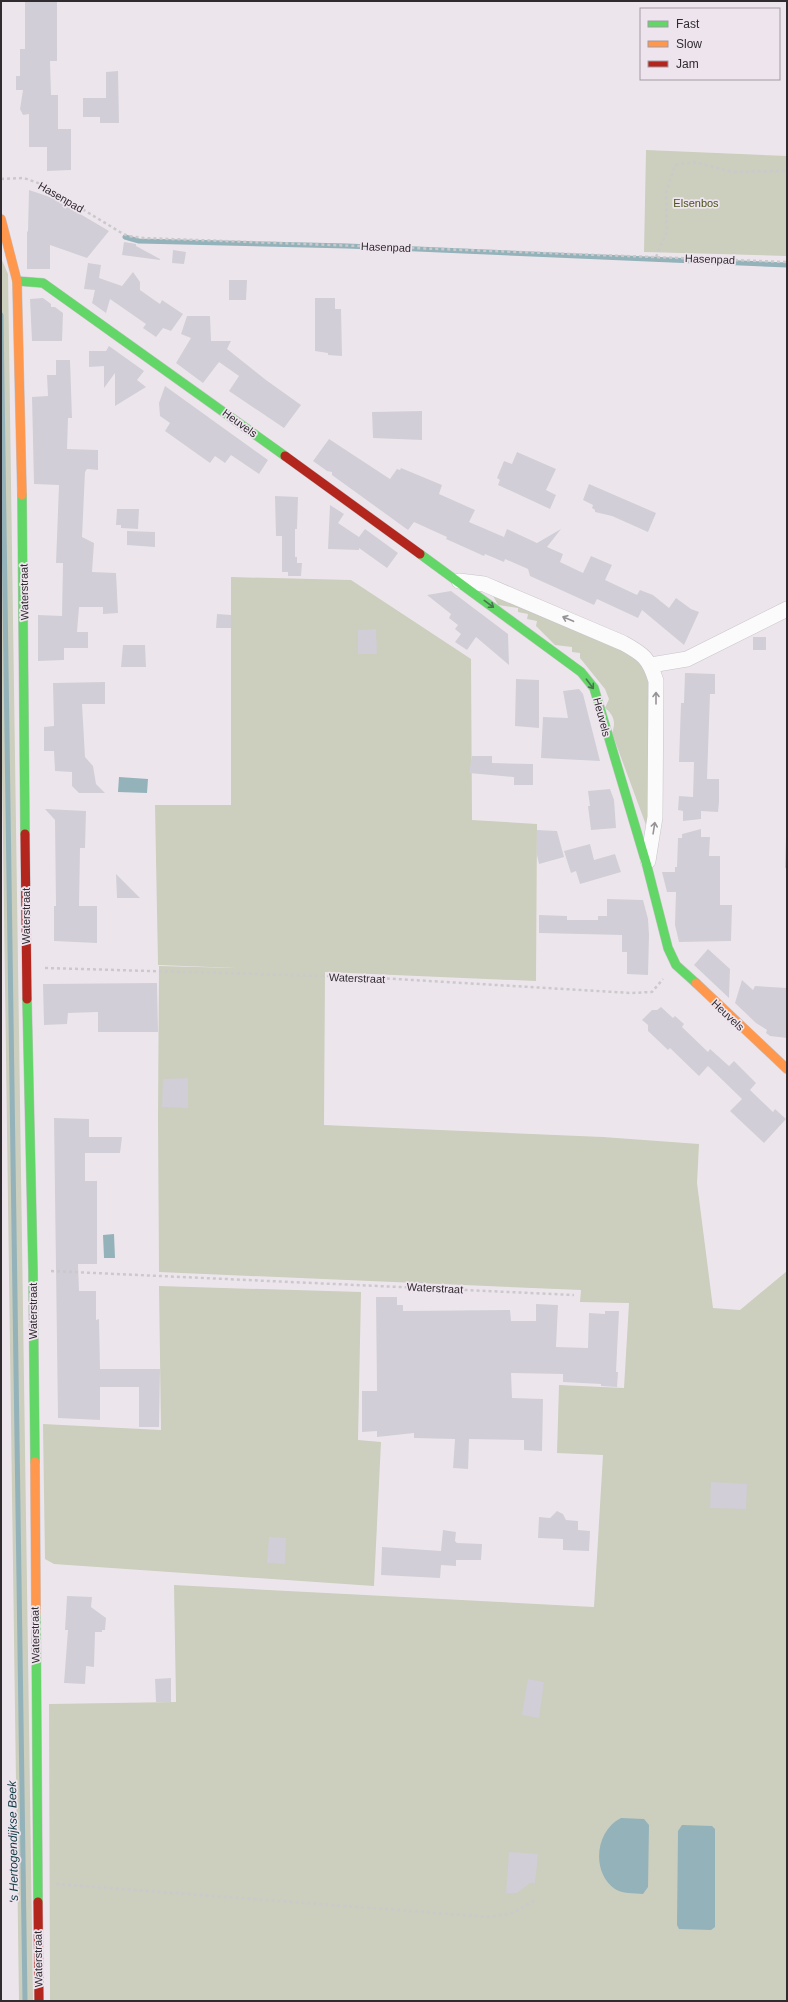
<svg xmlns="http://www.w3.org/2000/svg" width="788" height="2002" font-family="Arial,sans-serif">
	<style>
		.green { fill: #cccebe }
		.water { fill: #94b2ba }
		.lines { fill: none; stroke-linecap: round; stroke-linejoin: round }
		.stream { stroke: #94b2ba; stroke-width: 5 }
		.building { fill: #d1ced7 }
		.street-casing { stroke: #c7c3c7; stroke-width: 16 }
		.fast-casing { stroke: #c7c3c7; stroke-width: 10 }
		.slow-casing { stroke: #c7c3c7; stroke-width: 10 }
		.jam-casing { stroke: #c7c3c7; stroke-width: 10 }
		.path { stroke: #cbc9cb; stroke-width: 2.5; stroke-dasharray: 3 3; stroke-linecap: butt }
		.street { stroke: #fcfbfc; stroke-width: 15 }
		.fast { stroke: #63d668; stroke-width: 9 }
		.slow { stroke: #ff974d; stroke-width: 9 }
		.jam { stroke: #b3261e; stroke-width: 9 }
		.oneway { stroke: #467849 }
		.oneway2 { stroke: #969396 }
		.labels { text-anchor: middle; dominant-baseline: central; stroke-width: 3.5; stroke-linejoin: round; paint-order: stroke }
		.street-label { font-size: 11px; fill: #2f2b2f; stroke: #eee4ee }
		.park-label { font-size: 11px; fill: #4a531a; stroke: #eee4ee }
		.water-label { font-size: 12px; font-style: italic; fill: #0f3a42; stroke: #eee4ee }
	</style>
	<rect width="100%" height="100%" fill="#ece6ec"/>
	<path class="green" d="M646 150 787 156V256L644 252Z
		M1 258 8 274 33 2001H19L1 694Z
		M231 577 351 580 471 659 472 820 537 824 536 981 325 972 324 1125 603 1137 699 1144 697 1183 713 1308 740 1310 787 1271V2001H50L49 1704 176 1702 174 1585 594 1607 603 1455 557 1453 559 1385 624 1388 629 1303 580 1302 581 1290 159 1272 158 1117 159 966 236 968 158 965 155 805H231Z
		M492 594 625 648 648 672 649 823 646 825 612 733C616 722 614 715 605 708L609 699 605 689 580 658V653L572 652V647L555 645 536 626 537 621 527 619 528 614 518 612V608L498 605Z
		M787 804V868H785Z
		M159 1286 361 1292 358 1440 381 1442 374 1586 54 1564 45 1559 43 1424 161 1430Z"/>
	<path class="water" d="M119 777 148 779 147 793 118 792Z
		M114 1234 115 1258H104L103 1235Z
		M621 1818 644 1819 649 1825 648 1887 643 1894C634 1893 622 1894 615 1889 591 1872 595 1831 621 1818Z
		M682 1825 712 1826 715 1829V1927L711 1930 679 1929 677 1925 678 1831Z"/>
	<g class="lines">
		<path class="stream" d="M125 237 139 241 347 246 787 265
			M1 315 25 2001"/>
	</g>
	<path class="building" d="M25 1H57V61H50L51 95H58V129H71V170L47 171V147H29V114L23 115 20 109 23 90H16V76H20V49H25Z
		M118 71 119 123H100V117H83V98H106V72Z
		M29 190 53 198 109 231 87 258 50 245V269H27V231L28 232Z
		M124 242 136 244V246L160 259V260L122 255Z
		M173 250 186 252 184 264 172 263Z
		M88 263 101 265 99 278 122 286 133 272 140 282V290L160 304 162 300 183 314 171 331 163 328 156 337 143 328 146 324 110 299 106 313 92 303 95 290 84 289Z
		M229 280H247L246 300H229Z
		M43 298 51 304V307H55L63 313 62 341H32L30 299Z
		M315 298H335V309H341L342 356 328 355V353L315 351Z
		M187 316H210L211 341H231L227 349 266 380 301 405 284 428 229 391 239 376 219 362 203 383 176 363 191 338 181 334Z
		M109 346 144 371 137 380 146 387 115 406V373L104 388V366L89 367V351H106Z
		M56 360H70L72 418H68L67 449 98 450V470L87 469 85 472 82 537 94 543 92 572 116 573 118 613 103 614V607H79L77 632H88V648H64V660L38 661V615L62 616 63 563H56L59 485 34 484 32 397 48 396 47 375H56Z
		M165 386 268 460 259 474 231 455 225 463 215 456 210 463 165 431 170 423 160 416 159 403Z
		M422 411V440L373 438 372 412Z
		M329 439 390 479 397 469 400 470 401 468 442 485 439 494 475 510 469 522 504 537 507 529 537 543 561 529 547 547 563 554 560 562 583 573 591 556 612 565 605 580 637 595 640 590 653 595 669 608 676 598 691 609 699 612 684 645 642 610 638 618 597 599 594 605 530 576 528 569 505 559 504 562 485 554 484 556 446 539 447 537 414 522 408 530 332 475V472L327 471 313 461Z
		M517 452 556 469 546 490 556 495 550 509 498 485 500 480 497 478 504 461 512 464Z
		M589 484 656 513 648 532 612 516 595 512V510L592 508 593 505 583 500Z
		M275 496 298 497 297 529H295V557H297V563H302L301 576H288V572H282V536H276Z
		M330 505 344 514 338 523 359 537 365 529 398 553 387 568 359 548V550L328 549Z
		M117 509H139L138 529 121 528V525H116Z
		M127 531 155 532V547L127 545Z
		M451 591 508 634 509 665 476 637 467 650 455 642 461 634 455 629 458 625 449 618 451 614 427 595Z
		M217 614 231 615V628H216Z
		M376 629 377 654H358V630Z
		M753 637H766V650H753Z
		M123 645H145L146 667H121Z
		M685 673 715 674V694H710L707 779H719V802L718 812 701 811V819L683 821V811L678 810 679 796 693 797 694 762H679L681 703H684Z
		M516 679 539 680V728L515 726Z
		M105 682V704H82L85 757 93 766 96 784 105 793H79L72 786V772L55 771 54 751H44V727L54 726 53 683Z
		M579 689 583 694 600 761 541 758 543 717 568 718 563 691Z
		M472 756H492V763L533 764V785H514V777L469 773Z
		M610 789 614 800 616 828 591 830 588 806H590L588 791Z
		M45 809 86 811 85 848H80L79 906H97V943L54 941V906H56L55 820Z
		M701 829V837H710L709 856H720V905H732L731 941 679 942 675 925 676 892H667L662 872H675V867H677L678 838H682V834Z
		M537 830 557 831 564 857 539 864 537 855Z
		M590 844 594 860 615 854 621 872 580 884 576 871 571 873 564 851Z
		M116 874 140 898H117Z
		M607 899 643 900 648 919 649 935 648 975 627 974V952H622V935L539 933V915L567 916V920H598V916H607Z
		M708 949 730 969 729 998 694 965Z
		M742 980 753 990 755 986 787 988V1038L770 1036 766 1033 767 1030 756 1023 735 1003Z
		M157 983 158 1032H98V1012L68 1013 67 1024 44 1025 43 984Z
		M661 1007 673 1018 675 1016 684 1024 682 1027 708 1052 710 1049 729 1066 734 1061 756 1083 750 1090 773 1112 775 1109 786 1119 764 1143 730 1111 742 1099 708 1066 699 1076 670 1048 668 1050 648 1031V1025L642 1020 652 1010H657Z
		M188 1078V1108L162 1107 163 1079Z
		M54 1118 89 1119V1137H122L120 1153H85V1181H97V1264H78L79 1291H96V1320L99 1319 100 1369H160L159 1427H139V1387H100V1420L58 1418Z
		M376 1297H397V1305H403V1311L510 1310 511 1321H536V1304L558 1305 556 1347 588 1348 589 1313 605 1314V1311H619L616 1372H618L617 1387 601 1386V1384L563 1382V1374L511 1373 512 1398 543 1399 542 1451 524 1450V1440L469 1439 468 1469 453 1468 455 1439 414 1438V1433L377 1437V1431L362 1432V1391H377Z
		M711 1482 747 1484 746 1509 710 1508Z
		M557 1511 563 1514 566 1520 578 1521V1530L590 1531 589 1551 563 1550V1539L538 1538 539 1517 550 1518Z
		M443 1530 456 1532 455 1541 457 1543 482 1544 481 1560H456V1566L441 1565 440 1578 381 1575 382 1547 441 1551Z
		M269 1537 286 1538 285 1564 267 1563Z
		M67 1596 92 1597 91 1607 106 1618 105 1630H102V1632H95L94 1667 86 1666 85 1684 64 1683 68 1630H65Z
		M171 1678V1702H156L155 1679Z
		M528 1679 544 1682 539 1718 522 1715Z
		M509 1852 538 1854 535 1883H530L517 1893H506Z"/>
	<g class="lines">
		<g class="street-casing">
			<path id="street" d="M459 581 484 584 623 643C643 654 649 658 656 681L655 817 648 861
				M651 665 687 659 787 609"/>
		</g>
		<g class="fast-casing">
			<path id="fast" d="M17 281 43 283 285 456
				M22 495 25 834
				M420 554 581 672 594 688 647 866 668 948 676 965 696 983
				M27 999 33 1270 35 1462
				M36 1614 38 1902"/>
		</g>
		<g class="slow-casing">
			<path id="slow" d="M1 219 17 281 22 495
				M696 983 787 1069
				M35 1462 36 1614"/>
		</g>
		<g class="jam-casing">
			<path id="jam" d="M285 456 420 554
				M25 834 27 999
				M38 1902 39 2001"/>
		</g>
		<path class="path" d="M1 179 24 178 41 184 120 232 128 236 144 238 787 262
			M656 257 667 232 666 193 675 165 694 162 733 172 787 171
			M45 968 362 977 631 993 652 992 663 979
			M51 1271 574 1295
			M56 1884 489 1917 513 1913 537 1899"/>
		<use href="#street" class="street"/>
		<use href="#fast" class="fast"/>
		<use href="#slow" class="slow"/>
		<use href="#jam" class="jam"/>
	</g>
	<defs><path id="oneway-shaft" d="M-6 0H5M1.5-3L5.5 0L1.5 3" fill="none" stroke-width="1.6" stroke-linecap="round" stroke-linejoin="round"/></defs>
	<g class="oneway">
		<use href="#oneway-shaft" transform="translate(489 604) rotate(37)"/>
		<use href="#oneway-shaft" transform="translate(590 684) rotate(53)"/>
	</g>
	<g class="oneway2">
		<use href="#oneway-shaft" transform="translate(568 619) rotate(-157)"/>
		<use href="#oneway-shaft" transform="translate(656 698) rotate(-90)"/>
		<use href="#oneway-shaft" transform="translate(654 828) rotate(-81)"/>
	</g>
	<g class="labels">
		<g class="street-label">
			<text transform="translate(61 197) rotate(30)">Hasenpad</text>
			<text transform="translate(386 247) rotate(2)">Hasenpad</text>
			<text transform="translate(710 259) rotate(2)">Hasenpad</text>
			<text transform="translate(240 423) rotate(36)">Heuvels</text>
			<text transform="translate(24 592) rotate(-91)">Waterstraat</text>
			<text transform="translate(602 717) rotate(75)">Heuvels</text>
			<text transform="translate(26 916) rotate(-90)">Waterstraat</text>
			<text transform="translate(357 978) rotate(2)">Waterstraat</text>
			<text transform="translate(728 1015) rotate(43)">Heuvels</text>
			<text transform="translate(435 1288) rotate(3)">Waterstraat</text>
			<text transform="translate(33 1311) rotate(-90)">Waterstraat</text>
			<text transform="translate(35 1635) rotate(-91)">Waterstraat</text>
			<text transform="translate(38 1959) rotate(-91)">Waterstraat</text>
		</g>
		<g class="park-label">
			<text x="696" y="203">Elsenbos</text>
		</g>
		<g class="water-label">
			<text transform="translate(13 1842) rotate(-91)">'s Hertogendijkse Beek</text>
		</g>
	</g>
	<rect width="788" height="2002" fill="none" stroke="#2f2b2f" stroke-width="4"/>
	<rect x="640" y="8" width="140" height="72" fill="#eee4ee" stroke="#a29aa2"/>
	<rect x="648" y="21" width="20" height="6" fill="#63d668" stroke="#a29aa2"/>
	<text x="676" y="28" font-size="12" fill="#2f2b2f">Fast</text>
	<rect x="648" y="41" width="20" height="6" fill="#ff974d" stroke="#a29aa2"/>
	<text x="676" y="48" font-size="12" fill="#2f2b2f">Slow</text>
	<rect x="648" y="61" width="20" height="6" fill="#b3261e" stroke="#a29aa2"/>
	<text x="676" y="68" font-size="12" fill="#2f2b2f">Jam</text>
</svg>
